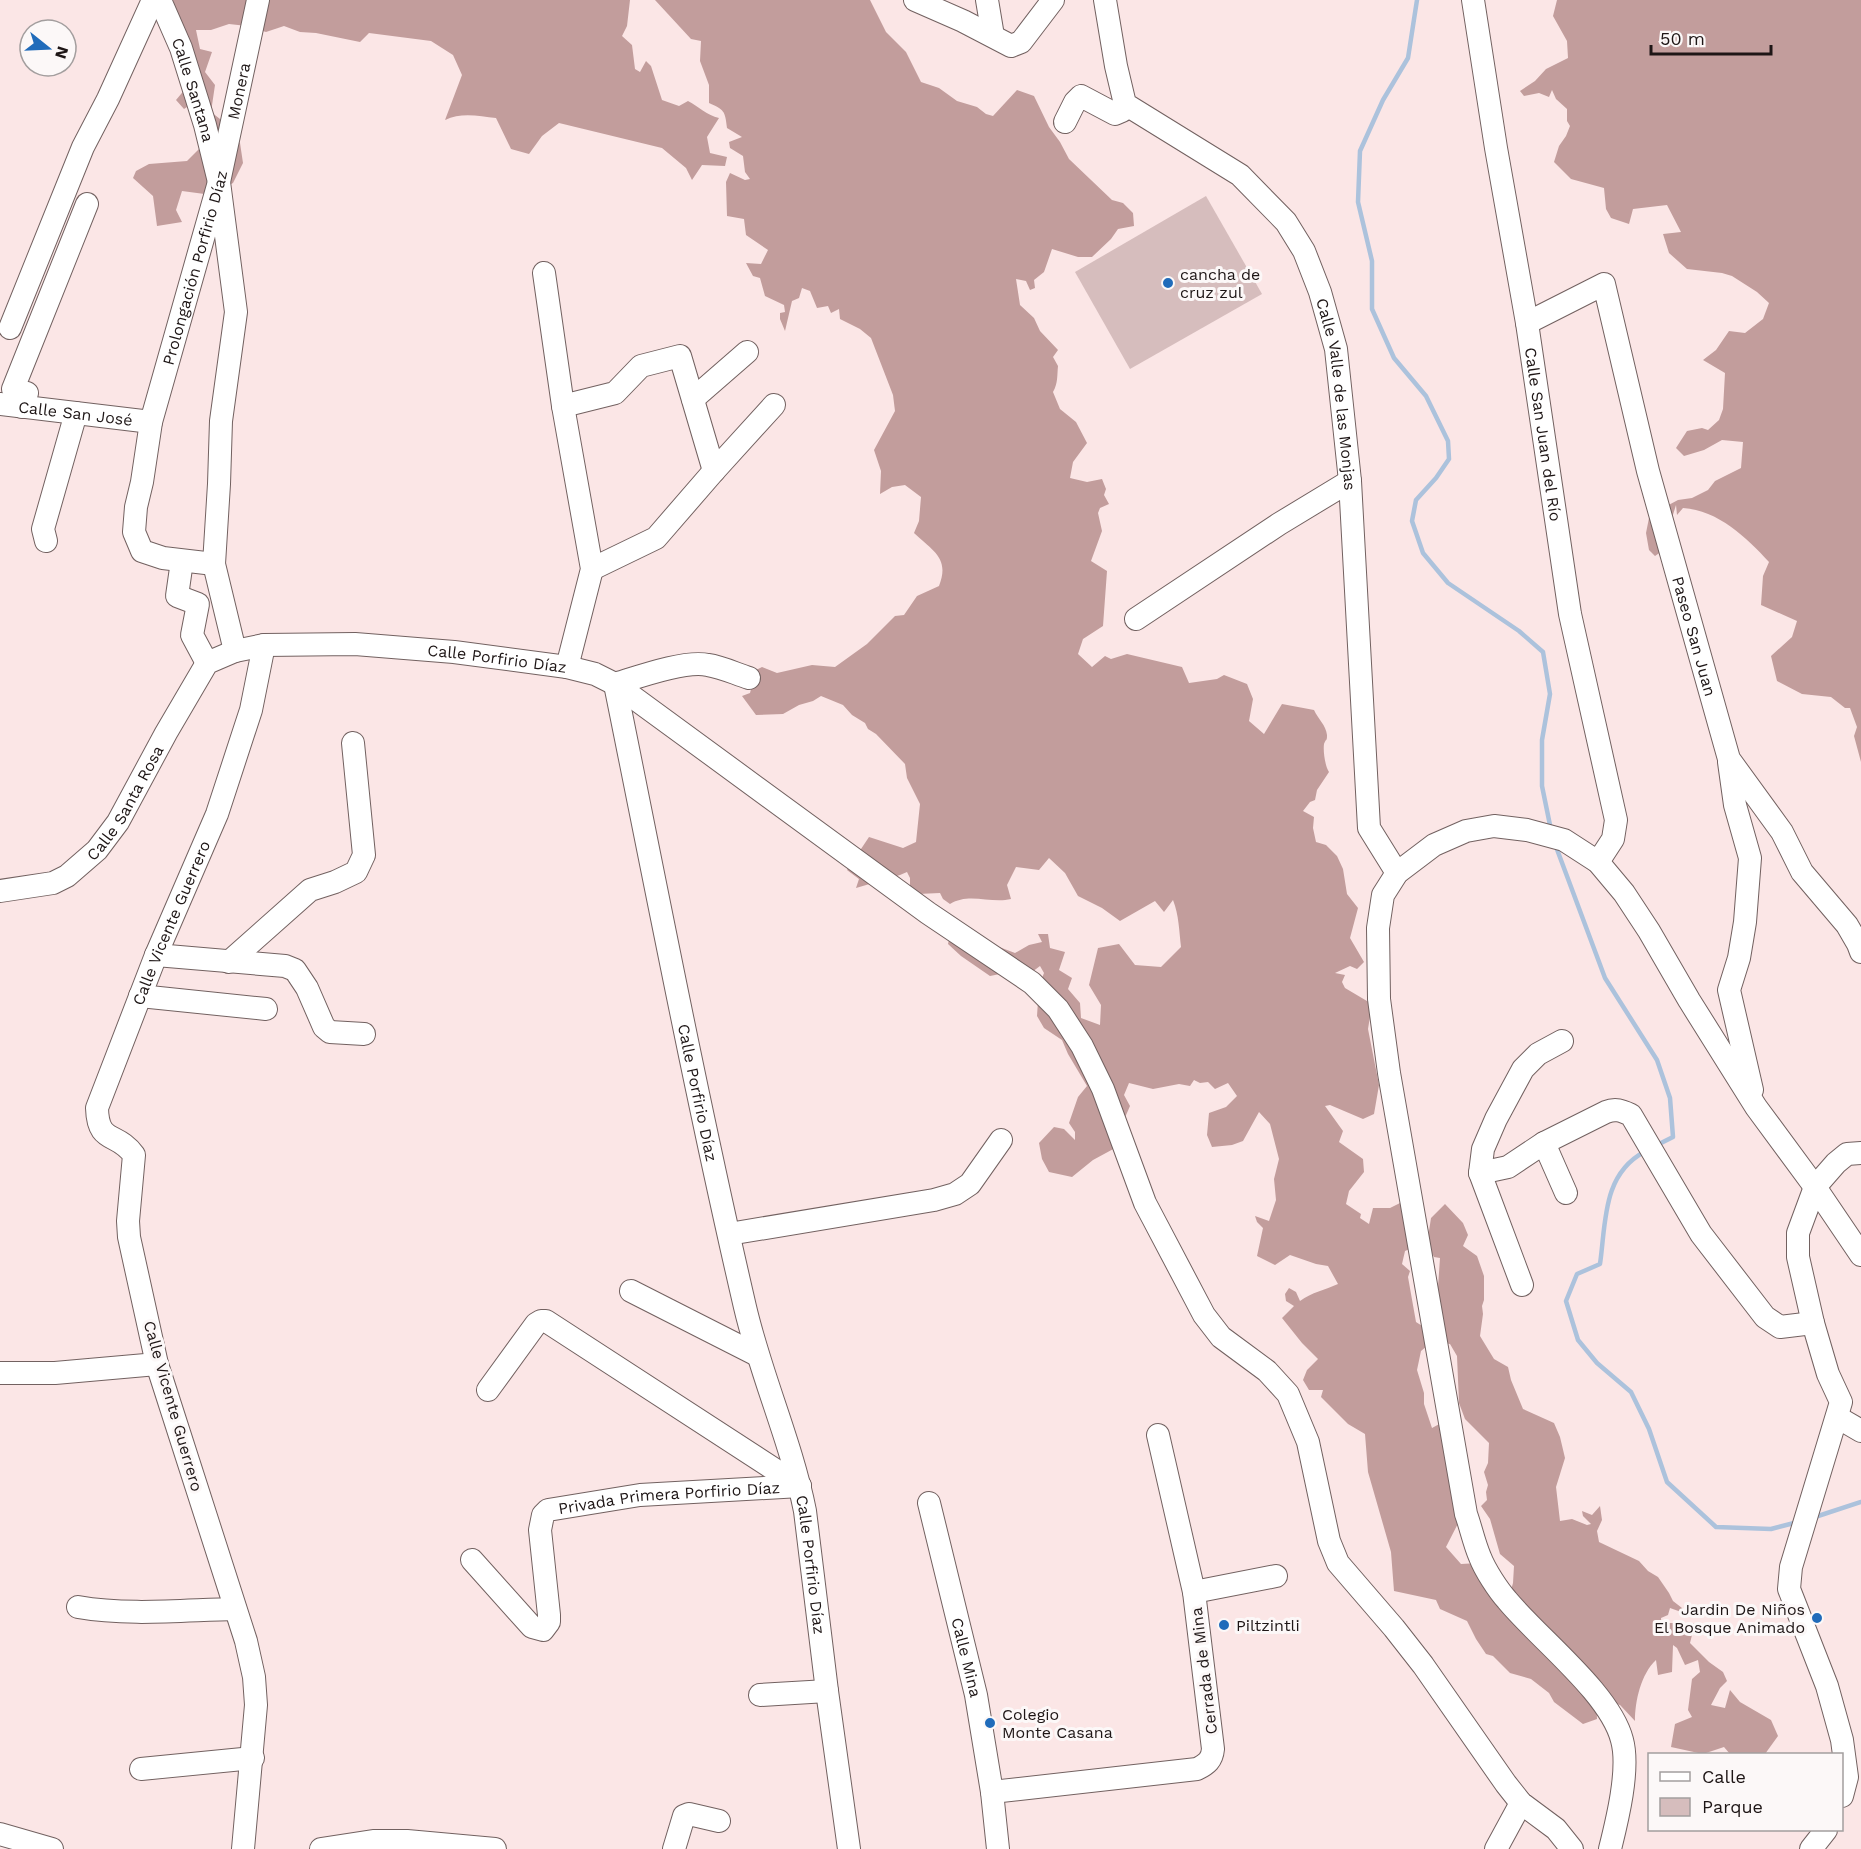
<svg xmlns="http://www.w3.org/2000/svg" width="1861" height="1849" font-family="'Work Sans',sans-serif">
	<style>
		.green { fill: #d6bdbd }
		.forest { fill: #c29d9c }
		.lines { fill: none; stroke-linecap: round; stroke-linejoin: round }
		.stream { stroke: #acc2dc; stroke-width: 4.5 }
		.minor-casing { stroke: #726160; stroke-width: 24 }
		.minor { stroke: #fff; stroke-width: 22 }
		.poi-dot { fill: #206bba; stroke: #fcf8f8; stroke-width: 2 }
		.labels { text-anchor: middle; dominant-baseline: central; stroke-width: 6; stroke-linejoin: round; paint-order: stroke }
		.street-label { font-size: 16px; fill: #1e1616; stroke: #fcf8f8 }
		.poi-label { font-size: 16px; fill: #1e1616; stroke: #fcf8f8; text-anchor: start }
	</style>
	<rect width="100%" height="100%" fill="#fbe6e6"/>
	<path class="green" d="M1206 196 1262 294 1130 369 1075 272Z"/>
	<path class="forest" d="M173 0H630L627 26 622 36 632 45 635 69 640 72 646 61 651 66 662 100 679 106 688 101C699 107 707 115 719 118L707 137 710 153 727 157 725 166 702 165 692 180 686 168 662 148 559 123 542 136 529 154 511 149 496 118C479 116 461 112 445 120L462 75 453 55 431 41 369 33 360 42 316 33 300 32 284 26 266 32 247 26 229 24 211 30H196L200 49 212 52 205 72 215 85 211 112 220 119 222 124 240 143 243 163 233 183 212 195 182 191 176 210 182 222 157 226 153 196 133 178 136 171 149 164 187 161 204 144 190 105 184 109 176 100 186 88Z
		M655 0H870L886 32 906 52 921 82 939 88 957 101 977 107 986 114 993 116 1017 90 1034 96 1049 127 1060 142 1069 159 1112 200 1123 203 1133 213 1134 226 1118 229 1111 239 1092 257H1078L1052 249 1044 272 1034 280 1035 288 1030 290 1026 281 1016 279 1020 305 1034 318 1040 331 1058 350 1053 357 1058 366C1057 376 1058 383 1053 392L1060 409 1076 422 1087 443 1073 462 1070 478 1087 482 1102 479 1106 489 1104 495 1109 504 1100 508 1098 513 1102 531 1091 561 1107 571 1103 626 1083 639 1078 654 1092 667 1105 656 1111 659 1127 654 1182 667 1189 683 1217 679 1224 675 1247 684 1253 699 1249 721 1264 734 1282 704 1314 710C1318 719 1326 725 1327 735 1327 742 1326 738 1324 744 1323 751 1325 766 1329 772L1317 790 1315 800 1310 802 1303 811 1314 817 1313 828 1316 842 1326 845 1337 856 1343 869 1347 894 1358 908 1350 938 1364 962 1357 969 1350 966 1335 973 1345 975 1342 982 1345 988 1372 1004 1368 1029 1379 1085 1374 1114 1363 1119 1330 1105 1325 1106 1343 1131 1339 1142 1363 1159 1364 1172 1349 1191 1346 1204 1361 1214 1360 1218 1369 1224 1373 1208H1390L1400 1203 1407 1211 1412 1248 1405 1251 1402 1264 1410 1271 1408 1277 1416 1322 1430 1331 1433 1341 1421 1351 1417 1370 1424 1393V1404L1432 1428 1443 1422 1472 1496 1446 1547 1461 1564 1479 1563 1509 1597 1513 1583 1514 1566 1500 1554 1490 1519 1481 1506 1487 1500 1486 1492 1488 1485 1484 1472 1488 1463 1489 1443 1465 1419 1459 1403 1457 1356 1450 1344 1444 1343 1426 1299 1438 1287 1440 1258 1434 1257 1427 1244 1431 1218 1445 1204 1463 1223 1468 1235 1463 1246 1477 1256 1484 1276V1300L1482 1306 1483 1314 1480 1336 1494 1359 1508 1367 1511 1380 1523 1409 1554 1423 1560 1437 1565 1458 1556 1487 1560 1521 1572 1519 1587 1525 1591 1524 1583 1516 1582 1511 1592 1515 1600 1506 1602 1520 1597 1531 1599 1542 1639 1561 1648 1571 1658 1577 1669 1593 1673 1601 1682 1608 1684 1613 1670 1608 1668 1615 1661 1618 1662 1630 1669 1623H1697L1702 1627 1693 1631 1690 1643 1709 1662 1723 1672 1727 1681 1720 1688 1711 1705 1725 1708 1730 1690 1740 1702 1771 1720 1778 1736 1765 1754H1730L1724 1747 1703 1754 1671 1747 1675 1724 1692 1717 1688 1710 1692 1679 1700 1672 1698 1660 1685 1665 1677 1648 1673 1645 1672 1672 1658 1675 1656 1660C1641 1674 1635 1701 1635 1721L1620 1705 1596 1697 1597 1719 1583 1724 1554 1702 1549 1693 1531 1679 1510 1673 1493 1656 1486 1654 1476 1639 1467 1621 1440 1609 1436 1600 1394 1591 1391 1552 1368 1472 1365 1434 1348 1424 1321 1397 1323 1390H1309L1303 1380 1307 1370 1318 1359 1302 1343 1282 1318 1294 1306 1286 1301 1285 1294 1289 1288 1296 1292 1300 1301C1312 1292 1325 1290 1338 1284L1328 1266 1316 1264 1290 1255 1275 1265 1257 1256 1263 1228 1257 1222 1255 1216 1269 1221 1276 1200 1274 1179 1279 1159 1270 1124 1259 1112 1243 1141 1232 1145 1212 1147 1207 1135 1209 1113 1226 1107 1237 1096 1228 1083 1215 1089 1208 1082 1200 1083 1194 1080 1190 1086 1179 1084 1153 1089 1129 1083 1124 1095 1130 1106 1123 1122 1117 1147 1093 1160 1072 1177 1049 1172 1042 1159 1039 1143 1054 1127 1064 1129 1075 1140V1132L1069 1123 1078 1097 1087 1086 1068 1054 1062 1040 1044 1028 1037 1016 1039 986 1044 973 1040 966 1028 975 1010 972 990 976 961 956 948 944 950 935 970 936 1015 953 1029 945 1042 942 1038 934H1048L1050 948 1065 952 1059 970 1072 978 1068 989 1080 1003 1081 1018 1100 1025 1101 1005 1089 985 1098 948 1119 944 1135 965 1161 967 1181 947C1179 931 1179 915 1173 900L1164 912 1155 901 1120 921 1102 908 1078 896 1065 873 1049 858 1039 870 1016 867 1007 885 1011 899C991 904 969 892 950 904L943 899 940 893 918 894 910 887V878L907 872 900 875 856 888 859 879 847 870 869 837 903 848 916 842 920 804 907 778 905 764 876 734 868 729 865 723 852 715 843 705 821 696 813 701 799 705 783 714 756 715 742 696 750 693 756 670 762 667 777 673 812 665 835 667 867 644 895 616 904 615 917 596 939 586C950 558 933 551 914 533L919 521 921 497 905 485 892 487 880 494 881 471 874 450 895 411 893 395 871 338 860 329 840 319 839 309 831 313 828 306 817 308 810 291 802 288 799 298 792 301 785 331 780 319V313L785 312 784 305 765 296 760 278 753 276 746 263 761 264 768 250 746 235 744 219 727 216 726 182 730 173 745 180 750 179 745 172 743 156 730 148 729 142 742 137 727 128C725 110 724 110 709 103V85L700 61 701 41 691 39Z
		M1557 0H1861V762L1854 736 1857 727 1850 708H1845L1831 697 1802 694 1777 681 1771 656 1792 637 1797 621 1761 605 1763 576 1769 562C1747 538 1718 510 1683 508L1677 515 1676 505 1667 534 1668 547 1655 556 1649 550 1646 533 1649 518 1661 509 1678 500 1692 498 1708 490 1715 481 1741 468 1743 442 1722 440 1704 450 1684 456 1676 448 1687 431 1702 428 1708 430 1719 420 1723 409 1725 373 1703 360 1716 350 1729 331 1745 333 1763 319 1769 303 1757 292 1732 276 1722 273 1687 269 1669 253 1663 234 1681 232 1667 205 1633 209 1629 224 1611 218 1606 209 1604 188 1571 179 1554 162 1559 146 1566 136 1570 126 1567 121V109L1556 99 1552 90 1549 97 1539 93 1524 96 1520 91 1535 81 1546 69 1568 58 1567 41 1553 16Z"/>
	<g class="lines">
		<path class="stream" d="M1417 0 1408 58 1383 100 1360 151 1358 202 1372 261V309L1394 358 1426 396 1448 441 1449 459 1436 478 1416 500 1412 521 1423 553 1448 583 1519 631 1543 652 1550 694 1542 740V786L1551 830
			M1555 844 1605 978 1657 1060 1670 1098 1673 1137 1657 1145
			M1644 1152C1602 1175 1606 1223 1600 1264L1577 1274 1566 1301 1578 1340 1597 1363 1631 1392 1649 1429 1667 1482 1716 1527 1771 1529 1798 1522
			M1812 1518 1861 1502"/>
		<g class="minor-casing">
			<g id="minor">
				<path id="s1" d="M160 0 181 48 205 125 219 182 236 312 221 421 219 484 214 564 235 651"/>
				<path d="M915 0 963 21 1011 46 1021 42 1053 0"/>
				<path d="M987 0 993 36"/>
				<path id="s2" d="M1105 0 1116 66 1125 104 1240 175 1286 222 1304 251 1320 292 1336 349 1350 481 1369 828 1397 873"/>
				<path id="s3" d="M1473 0 1496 148 1527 323 1570 614 1616 820 1613 839 1598 862"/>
				<path d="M1065 122 1075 102 1081 96 1115 114 1122 111 1125 104"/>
				<path d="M544 273 563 406 592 569 567 667"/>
				<path id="s4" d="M1527 323 1604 284 1648 471 1729 759 1782 832 1802 872 1847 925 1858 944 1861 952"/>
				<path d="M10 328 83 147 108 99 153 0"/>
				<path d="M693 399 747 352"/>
				<path id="s5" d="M0 404 151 422"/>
				<path d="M563 406 615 393 641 366 680 356 714 471"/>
				<path d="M22 407 27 393 13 389 87 204"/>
				<path d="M46 541 43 529 76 413"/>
				<path d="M182 561 177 596 198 604 192 635 207 663"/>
				<path id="s6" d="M214 564 163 558 142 551 134 532 136 507 142 482 151 422 219 182 258 0"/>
				<path d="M592 569 656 538 714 471 774 405"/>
				<path d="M1136 619 1279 524 1350 481"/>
				<path id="s7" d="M615 684C657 892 697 1100 745 1307 761 1376 791 1441 805 1511L827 1691 849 1849"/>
				<path d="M615 684C638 677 685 660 708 665 722 667 736 674 749 678"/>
				<path d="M1729 762 1735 805 1750 858 1745 922 1739 958 1729 990 1752 1090"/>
				<path id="s8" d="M0 891 53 883 67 876 97 850 118 822 166 733 207 663 235 651 264 645 355 644 454 652 567 667 595 674 615 684 928 913 1032 983 1058 1009 1082 1046 1103 1089 1145 1203 1204 1315 1221 1337 1267 1371 1288 1394 1308 1442 1329 1541 1338 1563 1394 1628 1423 1665 1506 1784 1521 1803 1556 1829 1572 1849"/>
				<path d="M156 955 285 966 295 970 307 988 324 1027 330 1032 364 1034"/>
				<path d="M229 962 310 890 335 882 356 872 364 855 353 743"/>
				<path d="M140 996 266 1009"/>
				<path d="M1562 1041 1538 1054 1523 1069 1496 1119 1483 1149 1480 1173 1508 1167 1544 1143 1606 1112C1616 1108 1622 1111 1631 1115L1701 1234 1765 1317 1780 1327 1813 1323"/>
				<path d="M1544 1143 1566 1193"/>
				<path d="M1480 1173 1522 1285"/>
				<path d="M729 1234 934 1200 955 1194 970 1184 1001 1140"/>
				<path d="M631 1291 757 1355"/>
				<path d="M0 1373H55L157 1364"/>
				<path d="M488 1390 536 1324 541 1321H546L800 1486"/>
				<path d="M1837 1417 1861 1431"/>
				<path id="s9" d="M929 1503 976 1695 992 1792 998 1849"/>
				<path id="s10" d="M472 1560 532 1627 543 1630 549 1622V1615L540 1530 543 1515 548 1510 640 1495 800 1486"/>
				<path d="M1194 1592 1276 1576"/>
				<path d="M78 1607C128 1616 185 1610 235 1609"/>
				<path d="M760 1695 827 1691"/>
				<path d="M141 1769 253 1758"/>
				<path d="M992 1792 1197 1769C1207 1764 1212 1760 1213 1749L1194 1592 1158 1435"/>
				<path d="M1842 1796 1847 1777 1842 1740 1827 1686 1789 1589 1791 1567 1841 1402 1828 1374 1813 1323 1798 1257V1233L1815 1187 1836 1163 1847 1154 1861 1153"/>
				<path d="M0 1834 52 1849"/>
				<path id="s11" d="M243 1849 256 1705 254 1677 246 1641 157 1364 129 1237 128 1221 134 1155C117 1131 98 1145 97 1108L156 955 217 814 251 710 264 645"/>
				<path d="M321 1849 373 1841H407L495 1849"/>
				<path d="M674 1849 684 1816 689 1814 719 1821"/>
				<path d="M1496 1849 1521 1803"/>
				<path d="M1610 1849C1617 1821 1630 1769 1622 1740 1610 1693 1539 1639 1507 1600 1498 1590 1485 1570 1480 1557 1474 1543 1471 1528 1466 1514L1389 1073 1379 999 1378 928 1383 895 1397 873 1434 845 1466 831 1494 826 1527 830 1564 840 1598 862 1624 893 1649 931 1689 1000 1756 1107 1815 1187 1861 1255"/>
				<path d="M1811 1849 1826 1830"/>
			</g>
		</g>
		<use href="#minor" class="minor"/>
	</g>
	<g class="poi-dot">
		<circle cx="1168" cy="283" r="6"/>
		<circle cx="1817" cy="1618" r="6"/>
		<circle cx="1224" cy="1625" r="6"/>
		<circle cx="990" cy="1723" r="6"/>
	</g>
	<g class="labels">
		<g class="street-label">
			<text stroke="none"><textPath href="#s1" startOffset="96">Calle Santana</textPath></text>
			<text stroke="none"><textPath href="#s6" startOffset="548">Monera</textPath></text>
			<text stroke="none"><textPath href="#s6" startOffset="366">Prolongación Porfirio Díaz</textPath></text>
			<text stroke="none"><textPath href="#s2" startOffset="489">Calle Valle de las Monjas</textPath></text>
			<text stroke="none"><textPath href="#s5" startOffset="76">Calle San José</textPath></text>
			<text stroke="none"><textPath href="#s3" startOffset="440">Calle San Juan del Río</textPath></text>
			<text stroke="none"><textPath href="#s4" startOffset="450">Paseo San Juan</textPath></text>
			<text stroke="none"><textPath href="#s8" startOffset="620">Calle Porfirio Díaz</textPath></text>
			<text stroke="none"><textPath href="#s8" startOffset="164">Calle Santa Rosa</textPath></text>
			<text stroke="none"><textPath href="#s11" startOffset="976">Calle Vicente Guerrero</textPath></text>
			<text stroke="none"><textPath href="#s7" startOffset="417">Calle Porfirio Díaz</textPath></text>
			<text transform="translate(173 1406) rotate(74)">Calle Vicente Guerrero</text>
			<text stroke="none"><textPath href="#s10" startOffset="348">Privada Primera Porfirio Díaz</textPath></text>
			<text stroke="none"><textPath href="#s7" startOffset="903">Calle Porfirio Díaz</textPath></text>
			<text stroke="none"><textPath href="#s9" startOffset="159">Calle Mina</textPath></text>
			<text transform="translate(1204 1671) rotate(-97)">Cerrada de Mina</text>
		</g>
		<g class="poi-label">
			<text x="1180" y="274">cancha de<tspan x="1180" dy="18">cruz zul</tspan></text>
			<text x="1805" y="1609" text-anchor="end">Jardin De Niños<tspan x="1805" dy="18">El Bosque Animado</tspan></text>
			<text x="1236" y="1625">Piltzintli</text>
			<text x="1002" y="1714">Colegio<tspan x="1002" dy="18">Monte Casana</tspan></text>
		</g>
	</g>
	<rect x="1648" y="1753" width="195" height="78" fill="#fcf8f8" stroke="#a39e9e" stroke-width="1.5"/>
	<rect x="1660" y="1772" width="30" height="9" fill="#ffffff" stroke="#a39e9e" stroke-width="1.5"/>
	<text x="1702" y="1783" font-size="18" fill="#1e1616">Calle</text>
	<rect x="1660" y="1798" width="30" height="18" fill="#d6bdbd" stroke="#a39e9e" stroke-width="1.5"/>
	<text x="1702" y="1813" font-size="18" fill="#1e1616">Parque</text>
	<g transform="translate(48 48) rotate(108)"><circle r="28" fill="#fcf8f8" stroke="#a39e9e" stroke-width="1.5"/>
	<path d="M0-4.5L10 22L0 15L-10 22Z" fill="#206bba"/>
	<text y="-9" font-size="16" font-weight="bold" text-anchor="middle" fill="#1e1616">N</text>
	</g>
	<path d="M1651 45v9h120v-9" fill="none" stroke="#1e1616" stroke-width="3"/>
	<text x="1660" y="45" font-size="18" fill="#1e1616" stroke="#fcf8f8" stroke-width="4.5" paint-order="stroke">50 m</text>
</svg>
